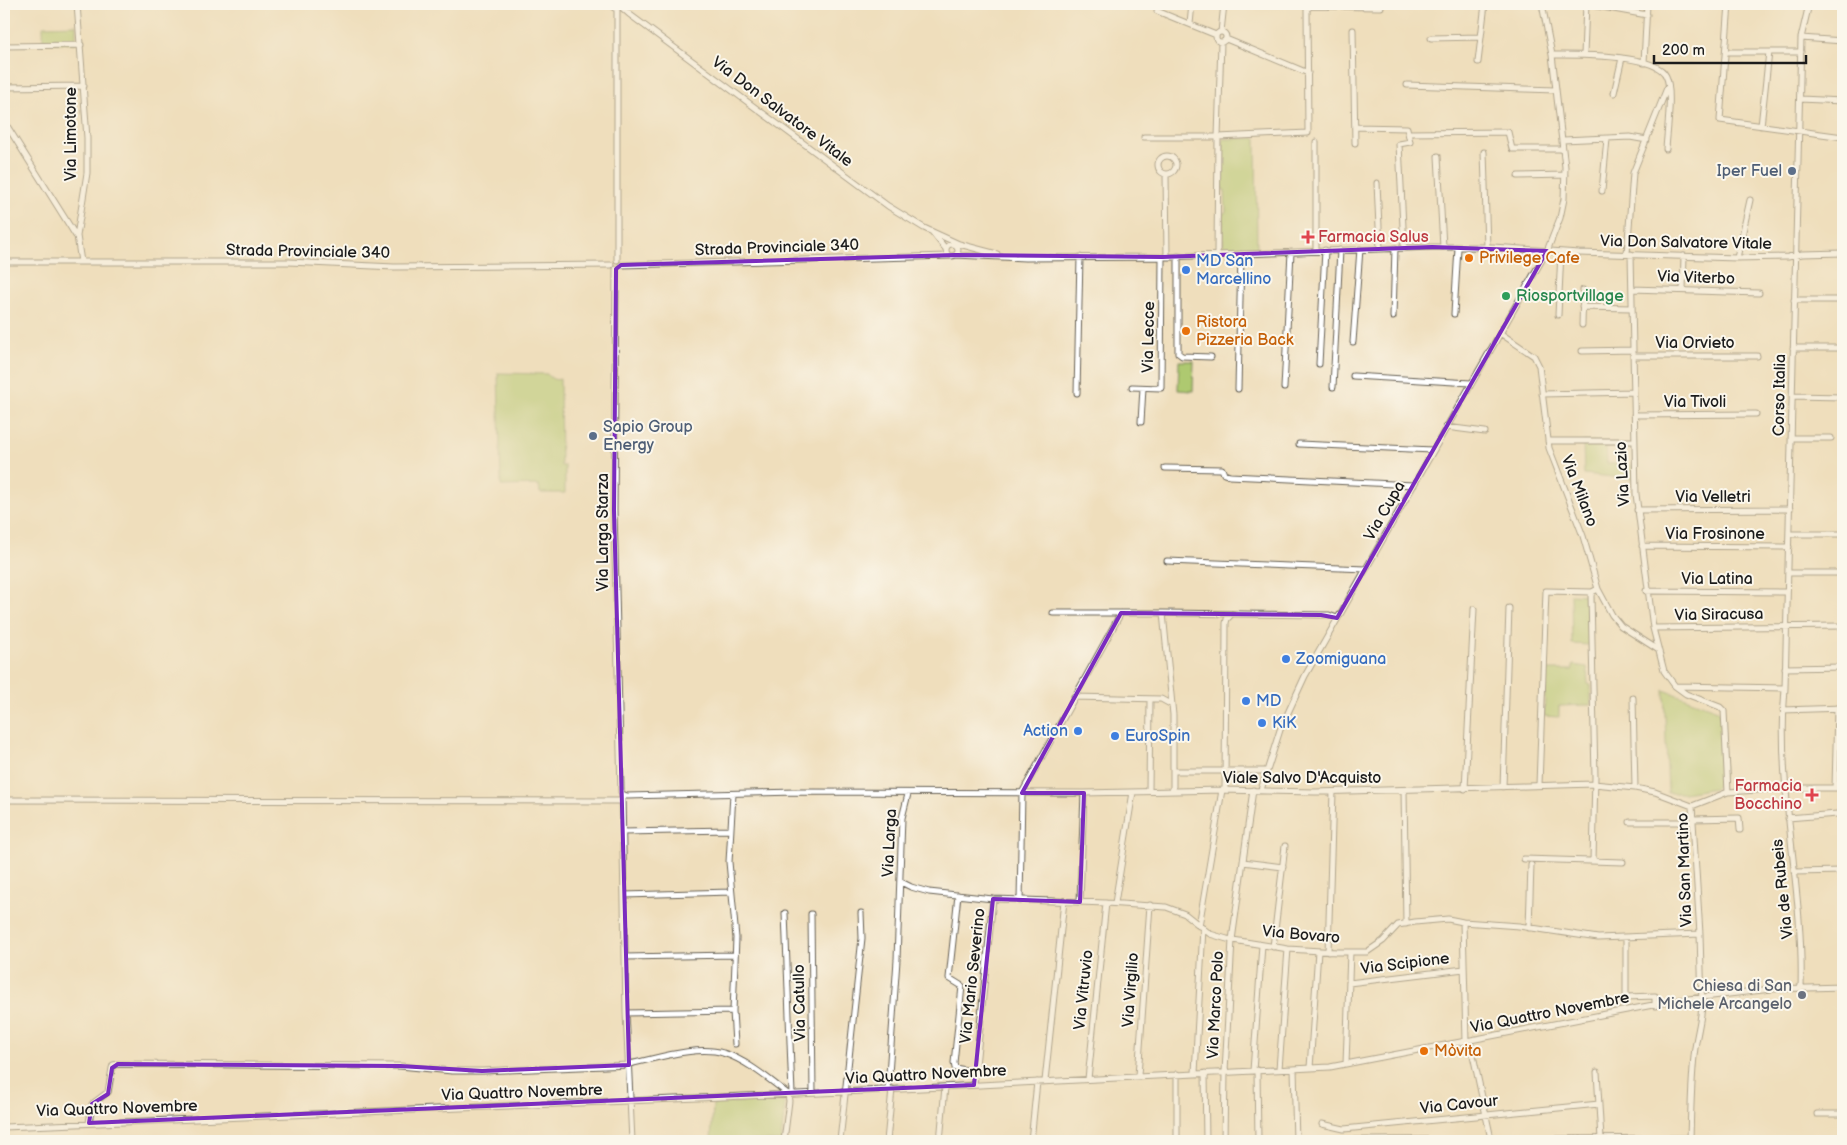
<svg xmlns="http://www.w3.org/2000/svg" width="1847" height="1145" font-family="'Balsamiq Sans',sans-serif">
	<style>
		.green { fill: #aec970; stroke: #657246 }
		.lines { fill: none; stroke-linecap: round; stroke-linejoin: round }
		.minor-casing { stroke: #666054; stroke-width: 7 }
		.minor { stroke: #fff; stroke-width: 5 }
		.marked { fill: none; stroke: #7b2cbf; stroke-width: 4; stroke-linejoin: round }
		.service-dot { fill: #5c6f8a; stroke: #fbf7ec; stroke-width: 2 }
		.health-dot { fill: #e0444e; stroke: #fbf7ec; stroke-width: 2 }
		.food-dot { fill: #e8710a; stroke: #fbf7ec; stroke-width: 2 }
		.shop-dot { fill: #3f7fe0; stroke: #fbf7ec; stroke-width: 2 }
		.leisure-dot { fill: #2e9e5b; stroke: #fbf7ec; stroke-width: 2 }
		.worship-dot { fill: #6b7280; stroke: #fbf7ec; stroke-width: 2 }
		.labels { text-anchor: middle; dominant-baseline: central; stroke-width: 4; stroke-linejoin: round; paint-order: stroke }
		.street-label { font-size: 16px; fill: #1c1c1c; stroke: #fbf7ec }
		.service-label { font-size: 16px; fill: #4e5e75; stroke: #fbf7ec; text-anchor: end }
		.health-label { font-size: 16px; fill: #be3a42; stroke: #fbf7ec; text-anchor: start }
		.food-label { font-size: 16px; fill: #c56008; stroke: #fbf7ec; text-anchor: start }
		.shop-label { font-size: 16px; fill: #366cbe; stroke: #fbf7ec; text-anchor: start }
		.leisure-label { font-size: 16px; fill: #27864d; stroke: #fbf7ec; text-anchor: start }
		.worship-label { font-size: 16px; fill: #5b616d; stroke: #fbf7ec; text-anchor: end }
	</style>
	<rect width="100%" height="100%" fill="#fbf7ec"/>
	<filter id="ink" filterUnits="userSpaceOnUse"><feTurbulence type="fractalNoise" baseFrequency=".02" numOctaves="2"/><feDisplacementMap in="SourceGraphic" scale="10" xChannelSelector="R" yChannelSelector="G"/><feConvolveMatrix kernelMatrix="1 2 1 2 8 2 1 2 1" color-interpolation-filters="sRGB"/></filter>
	<filter id="wash" filterUnits="userSpaceOnUse"><feTurbulence type="fractalNoise" baseFrequency=".0096" numOctaves="4" result="noise"/><feDisplacementMap in="SourceGraphic" scale="20" xChannelSelector="R" yChannelSelector="G"/><feGaussianBlur stdDeviation="1.12" result="paint"/><feColorMatrix in="noise" values="0 0 0 0 0 0 0 0 0 0 0 0 0 0 0 0 0 1.4 0 .05"/><feComposite in="paint" operator="in"/></filter>
	<g filter="url(#wash)">
		<rect width="100%" height="100%" fill="#efdebc"/>
		<path class="green" d="M76 25V43H43V26Z
			M1256 138 1257 249 1223 250V213L1226 212 1225 190H1222L1223 139Z
			M1179 361H1194L1193 391 1178 390Z
			M498 373 547 374C551 378 554 381 560 379L561 466H565V493H540L539 485 501 486Z
			M1583 442H1606L1607 463 1633 466V479L1584 474Z
			M1571 594 1588 595 1590 645 1572 644Z
			M1573 665 1587 667 1588 684 1591 685V705L1559 706V717L1544 716 1546 670H1573Z
			M1664 690 1720 711 1724 775 1715 788 1684 793H1668Z
			M781 1099 785 1104 781 1141H711L713 1104Z"/>
	</g>
	<g filter="url(#ink)">
		<g class="lines">
			<g class="minor-casing">
				<path id="minor" d="M77 4 87 138V173L77 236 81 262
					M611 4 614 8 620 6
					M1729 4 1720 120 1843 137
					M620 6 629 14 888 206 924 228 959 244 997 254
					M1157 11 1216 35
					M1190 24 1192 4
					M1353 30 1355 143
					M1216 37a5 5 0 1 1 10 0a5 5 0 1 1-10 0Z
					M1221 32 1224 4
					M1431 38 1481 37
					M1801 38 1843 41
					M1226 39 1308 73
					M4 46 81 45
					M1726 52H1801
					M1552 55C1575 55 1656 53 1666 76 1673 90 1667 132 1666 149
					M1584 55 1586 4 1647 15
					M1478 62 1485 4
					M1644 63 1647 4
					M1407 85 1555 90
					M4 87 84 86
					M1614 93 1622 58
					M1800 99 1843 101
					M4 121 76 236
					M1761 126 1769 52
					M1355 127 1407 128 1410 142 1399 144 1404 248
					M1408 133 1508 132 1512 149H1563
					M1144 137H1218L1221 42
					M1563 140 1630 137 1647 140
					M1316 142V251
					M1484 152 1487 247
					M1158 165a9 9 0 1 1 18 0a9 9 0 1 1-18 0Z
					M1438 156 1443 247
					M1166 174 1167 256
					M1518 176 1565 175
					M1377 183 1380 249
					M1602 191 1607 139
					M933 233 945 248
					M946 250a6 6 0 1 1 12 0a6 6 0 1 1-12 0Z
					M1627 254 1633 173 1667 88
					M1631 254 1636 494 1653 628 1664 671 1675 686 1686 694 1720 707 1724 711 1728 792
					M955 255 1025 258 1162 257 1432 247H1493L1579 253 1737 258 1788 257 1802 254 1843 253
					M1217 255 1218 137 1308 133 1307 9 1311 6 1381 7
					M1178 256V353L1182 356 1211 357
					M1737 258 1750 200
					M617 260V8
					M4 262H289L394 267 611 265
					M621 265 949 256
					M616 269 614 510 621 792 622 794 626 1013 632 1141
					M1632 289 1759 293
					M1683 290 1684 256
					M1794 300H1843
					M1582 307 1632 308
					M1454 314 1458 248
					M1558 315 1561 252
					M1393 317 1395 248
					M1582 325 1583 290
					M1500 333 1534 356 1539 366 1549 448 1583 536 1598 589 1612 615 1621 626 1657 649
					M1353 342 1360 249
					M1793 348H1843
					M1582 351 1633 350
					M1633 356H1757
					M1319 364 1325 250
					M1353 376 1471 383
					M1132 387 1161 388 1162 257
					M1333 387 1340 250
					M1284 388 1291 252
					M1238 389 1241 254
					M1077 393 1080 257
					M1542 394 1634 392
					M1792 396 1843 397
					M1634 415 1756 414
					M1141 422 1143 388
					M1446 427 1485 432
					M1791 438H1831
					M1548 441H1634
					M1299 444 1433 450
					M1165 468 1222 469 1224 474 1230 476 1414 485
					M1637 510 1790 509
					M1789 534H1839
					M1642 546 1789 547
					M1167 561 1366 569
					M1788 573H1843
					M1646 591 1787 592
					M1053 613H1163
					M1653 628 1843 626
					M1785 668 1843 667
					M1676 686 1785 688
					M1074 697 1161 699 1172 705
					M1633 698 1635 788
					M1783 710 1843 708
					M1173 771H1267
					M1539 785 1546 591 1592 592
					M1503 787 1509 608
					M1835 788 1837 708
					M1465 789 1474 609
					M1225 790 1226 623 1227 619 1232 614
					M1261 790 1280 730 1305 676 1547 251 1560 218 1564 199 1565 167 1552 55 1542 4
					M1404 790 1406 924
					M1149 791 1150 699
					M1173 791V715L1163 613 1321 615H1329L1337 618
					M622 794 627 796 796 792 1084 793 1222 790 1315 792 1594 784 1635 788 1655 792 1692 806
					M733 794 729 862 736 938 733 1011 735 1044
					M4 800 622 801
					M1692 806 1728 792 1786 788H1843
					M1788 818 1837 814
					M1693 819 1739 818 1740 830
					M1630 822H1693
					M623 832 730 830
					M1524 859 1623 862
					M1593 861 1595 777 1591 596 1592 592 1598 589
					M1243 862 1283 867
					M1794 872 1843 871
					M901 882 911 887 929 892 993 899 1106 903 1166 907 1185 914 1210 934 1227 939 1288 949 1337 952H1367L1383 941 1398 925 1415 922 1448 919 1463 922 1519 926 1598 938 1700 934
					M624 895 731 892
					M958 895 949 978 962 986 954 1063 955 1068 976 1072
					M1020 901 1022 793 1121 613
					M1080 902 1084 793
					M1115 903 1133 792
					M785 913 792 1094
					M811 914 813 1093
					M1463 922 1466 1042
					M1199 926 1222 790
					M1529 928 1531 865
					M1626 937V997L1655 996V1006
					M1273 947 1285 846
					M1328 952 1333 792
					M625 957 734 955
					M1349 983 1464 969
					M1801 988C1804 888 1776 789 1785 688L1801 38 1809 4
					M626 1013 733 1011
					M1470 1041 1491 1139
					M629 1064C655 1059 697 1045 723 1053 745 1059 770 1080 788 1094L789 1101 784 1141
					M1346 1064 1350 952
					M1310 1068 1318 951
					M1279 1069 1288 949
					M1294 1069 1296 1141
					M1257 1070 1258 1141
					M1253 1071 1262 945
					M1597 1072 1601 1139
					M1195 1073 1203 928
					M1205 1073 1206 1141
					M1177 1074V1141
					M1138 1076 1150 905
					M1088 1079 1106 903
					M1045 1081 1064 901
					M974 1085 993 899
					M888 1089 897 960 902 818 908 794
					M1817 1114H1843
					M89 1123 92 1104 108 1092 112 1068 113 1065 118 1064 400 1066 452 1071H482L629 1065
					M1322 1124 1344 1129 1599 1104
					M4 1127 844 1092 1330 1067 1679 1000 1771 989 1843 987
					M1690 1139C1691 1109 1691 1078 1695 1048 1697 1034 1701 1020 1702 1006L1700 934 1692 806
					M840 1141 862 938 861 913
					M887 1141 892 1089
					M940 1141 945 1087
					M1031 1141 1037 1082
					M1224 1141 1225 1072 1232 940 1253 790
					M1242 1141 1690 1138"/>
			</g>
			<use href="#minor" class="minor"/>
		</g>
	</g>
	<path d="M0 0H1847V1145H0ZM1432 247 1547 251 1337 618 1321 615 1121 613 1022 793H1084L1080 902 993 899 974 1085 89 1123 92 1104 108 1094 112 1068 118 1064 400 1066 482 1071 629 1065 614 510 616 269 621 265 955 255 1162 257Z" fill="#efdebc" fill-opacity=".55" fill-rule="evenodd"/>
	<path class="marked" d="M1432 247 1547 251 1337 618 1321 615 1121 613 1022 793H1084L1080 902 993 899 974 1085 89 1123 92 1104 108 1094 112 1068 118 1064 400 1066 482 1071 629 1065 614 510 616 269 621 265 955 255 1162 257Z"/>
	<g class="service-dot">
		<circle cx="1792" cy="171" r="5"/>
		<circle cx="593" cy="436" r="5"/>
	</g>
	<g class="health-dot">
		<path d="M1305.5 229.5h5v5h5v5h-5v5h-5v-5h-5v-5h5z"/>
		<path d="M1809.5 787.5h5v5h5v5h-5v5h-5v-5h-5v-5h5z"/>
	</g>
	<g class="food-dot">
		<circle cx="1469" cy="258" r="5"/>
		<circle cx="1186" cy="331" r="5"/>
		<circle cx="1424" cy="1051" r="5"/>
	</g>
	<g class="shop-dot">
		<circle cx="1186" cy="270" r="5"/>
		<circle cx="1286" cy="659" r="5"/>
		<circle cx="1246" cy="701" r="5"/>
		<circle cx="1262" cy="723" r="5"/>
		<circle cx="1078" cy="731" r="5"/>
		<circle cx="1115" cy="736" r="5"/>
	</g>
	<circle class="leisure-dot" cx="1506" cy="296" r="5"/>
	<circle class="worship-dot" cx="1802" cy="995" r="5"/>
	<g class="labels">
		<g class="street-label">
			<text transform="translate(782 112) rotate(37)">Via Don Salvatore Vitale</text>
			<text transform="translate(71 134) rotate(-90)">Via Limotone</text>
			<text transform="translate(1686 243) rotate(1)">Via Don Salvatore Vitale</text>
			<text transform="translate(777 248) rotate(-2)">Strada Provinciale 340</text>
			<text transform="translate(308 252) rotate(1)">Strada Provinciale 340</text>
			<text transform="translate(1696 278) rotate(2)">Via Viterbo</text>
			<text transform="translate(1149 337) rotate(-89)">Via Lecce</text>
			<text x="1695" y="343">Via Orvieto</text>
			<text transform="translate(1780 395) rotate(-89)">Corso Italia</text>
			<text x="1695" y="402">Via Tivoli</text>
			<text transform="translate(1623 474) rotate(-93)">Via Lazio</text>
			<text transform="translate(1579 491) rotate(69)">Via Milano</text>
			<text x="1713" y="497">Via Velletri</text>
			<text transform="translate(1385 511) rotate(-60)">Via Cupa</text>
			<text transform="translate(603 532) rotate(-90)">Via Larga Starza</text>
			<text x="1715" y="534">Via Frosinone</text>
			<text x="1717" y="579">Via Latina</text>
			<text transform="translate(1719 615) rotate(-1)">Via Siracusa</text>
			<text x="1302" y="778">Viale Salvo D'Acquisto</text>
			<text transform="translate(890 843) rotate(-87)">Via Larga</text>
			<text transform="translate(1685 870) rotate(-92)">Via San Martino</text>
			<text transform="translate(1783 889) rotate(-96)">Via de Rubeis</text>
			<text transform="translate(1301 935) rotate(5)">Via Bovaro</text>
			<text transform="translate(1405 964) rotate(-7)">Via Scipione</text>
			<text transform="translate(973 976) rotate(-84)">Via Mario Severino</text>
			<text transform="translate(1084 990) rotate(-84)">Via Vitruvio</text>
			<text transform="translate(1131 990) rotate(-86)">Via Virgilio</text>
			<text transform="translate(800 1003) rotate(-91)">Via Catullo</text>
			<text transform="translate(1216 1005) rotate(-87)">Via Marco Polo</text>
			<text transform="translate(1550 1013) rotate(-11)">Via Quattro Novembre</text>
			<text transform="translate(926 1075) rotate(-3)">Via Quattro Novembre</text>
			<text transform="translate(522 1093) rotate(-2)">Via Quattro Novembre</text>
			<text transform="translate(1459 1105) rotate(-6)">Via Cavour</text>
			<text transform="translate(117 1109) rotate(-2)">Via Quattro Novembre</text>
		</g>
		<g class="service-label">
			<text x="1782" y="171">Iper Fuel</text>
			<text x="603" y="427" text-anchor="start">Sapio Group<tspan x="603" dy="18">Energy</tspan></text>
		</g>
		<g class="health-label">
			<text x="1318" y="237">Farmacia Salus</text>
			<text x="1802" y="786" text-anchor="end">Farmacia<tspan x="1802" dy="18">Bocchino</tspan></text>
		</g>
		<g class="food-label">
			<text x="1479" y="258">Privilege Cafe</text>
			<text x="1196" y="322">Ristora<tspan x="1196" dy="18">Pizzeria Back</tspan></text>
			<text x="1434" y="1051">Mòvita</text>
		</g>
		<g class="shop-label">
			<text x="1196" y="261">MD San<tspan x="1196" dy="18">Marcellino</tspan></text>
			<text x="1296" y="659">Zoomiguana</text>
			<text x="1256" y="701">MD</text>
			<text x="1272" y="723">KiK</text>
			<text x="1068" y="731" text-anchor="end">Action</text>
			<text x="1125" y="736">EuroSpin</text>
		</g>
		<g class="leisure-label">
			<text x="1516" y="296">Riosportvillage</text>
		</g>
		<g class="worship-label">
			<text x="1792" y="986">Chiesa di San<tspan x="1792" dy="18">Michele Arcangelo</tspan></text>
		</g>
	</g>
	<rect width="1847" height="1145" fill="none" stroke="#fbf7ec" stroke-width="20"/>
	<path d="M1654 55v8h152v-8" fill="none" stroke="#1c1c1c" stroke-width="2.5"/>
	<text x="1662" y="55" font-size="15" fill="#1c1c1c" stroke="#fbf7ec" stroke-width="4" paint-order="stroke">200 m</text>
</svg>
